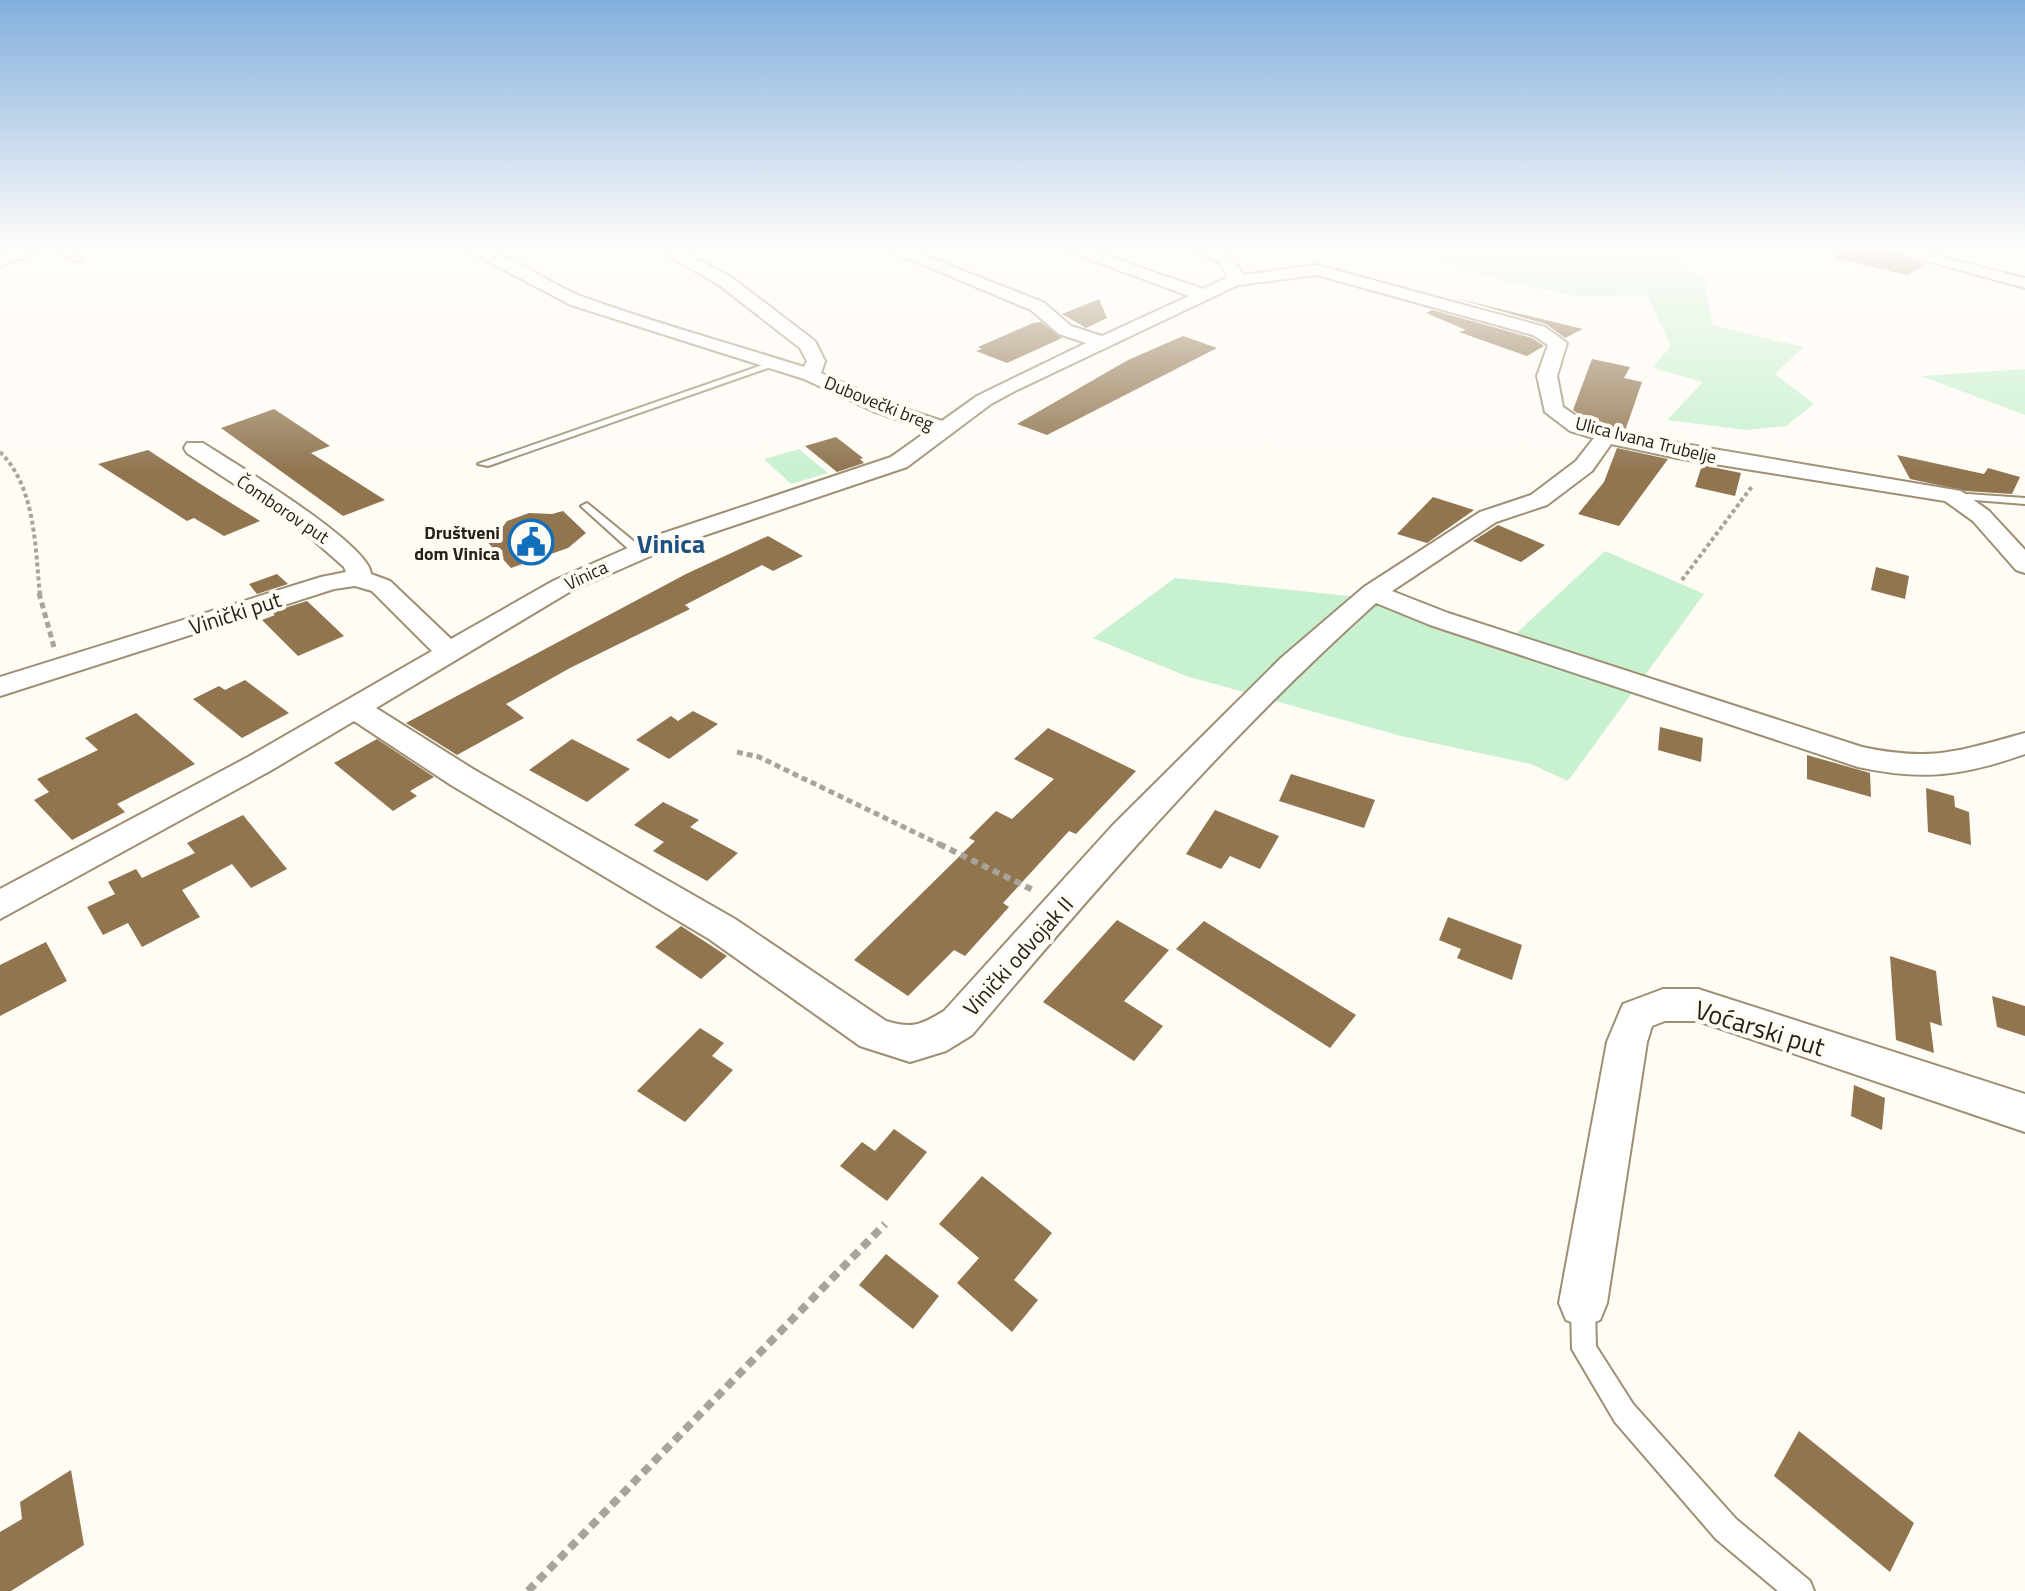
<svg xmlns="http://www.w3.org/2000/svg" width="2025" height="1591" font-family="'Titillium Web',sans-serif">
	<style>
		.green { fill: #c8f1d0 }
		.building { fill: #90754f }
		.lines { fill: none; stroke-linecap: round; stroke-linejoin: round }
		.lane-casing { stroke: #9e8f73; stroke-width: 4 }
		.street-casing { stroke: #9e8f73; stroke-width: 4 }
		.path-far3 { stroke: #a8a39b; stroke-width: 4; stroke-dasharray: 4 3; stroke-linecap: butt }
		.path-far2 { stroke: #a8a39b; stroke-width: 5; stroke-dasharray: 6 4; stroke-linecap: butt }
		.path-far1 { stroke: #a8a39b; stroke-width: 6; stroke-dasharray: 7 5; stroke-linecap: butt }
		.path { stroke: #a8a39b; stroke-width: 8; stroke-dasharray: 9 6; stroke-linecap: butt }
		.lane { fill: #fff; fill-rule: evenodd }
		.street { fill: #fff; fill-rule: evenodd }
		.labels { text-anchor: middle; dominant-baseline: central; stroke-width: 8; stroke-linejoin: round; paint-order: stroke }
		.far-street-label { font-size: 18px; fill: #272116; stroke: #fffbf5 }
		.far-poi-label { font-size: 18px; font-weight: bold; fill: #272116; stroke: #fffbf5; text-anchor: end }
		.street-label { font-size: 22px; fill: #272116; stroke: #fffbf5 }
		.far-district-label { font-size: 26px; font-weight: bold; fill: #1c5184; stroke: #fffbf5 }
		.near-street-label { font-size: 26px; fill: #272116; stroke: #fffbf5 }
	</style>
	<rect width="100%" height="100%" fill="#fffbf5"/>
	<path class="green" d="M1420 248H1657L1704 279 1713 325 1803 347 1775 374 1814 404 1786 426 1746 430 1667 420 1703 382 1652 368 1671 346 1647 295 1576 296 1504 281 1421 253Z
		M2025 369V415L1921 376Z
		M799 449 828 473 791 484 764 459Z
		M1605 551 1704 594 1568 781 1531 764 1401 736 1186 676 1093 638 1175 578 1407 602 1510 639Z"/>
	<path class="building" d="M1836 248H1877L1926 264 1907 275 1835 258Z
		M1451 297 1583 329 1565 338 1546 324Z
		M1099 299 1107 318 1086 328 1062 314Z
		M1432 310 1532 338 1544 346 1527 356 1459 332 1466 330 1426 313Z
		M1041 322 1062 338 1007 363 976 351 982 349 978 347 1033 323Z
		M1183 336 1217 348 1047 435 1017 424 1128 360Z
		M1592 359 1630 367 1624 378 1642 382 1625 431 1586 419 1573 410Z
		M274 409 330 446 311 453 385 500 343 516 221 428Z
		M836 437 863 458 860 459 864 463 837 472 805 446Z
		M1617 448 1668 459 1619 526 1578 514 1604 482Z
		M148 450 202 485 260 521 224 536 194 518 187 521 98 464Z
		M1897 455 1984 474 1988 468 2020 477 2012 494 1966 491 1910 479Z
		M1702 465 1741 473 1735 496 1695 487Z
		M1433 497 1474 510 1427 543 1397 534Z
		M563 511 586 533 568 548 511 568 483 537 499 532 507 521 529 513 552 514Z
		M1498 525 1545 545 1521 562 1473 541Z
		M768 536 803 556 773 571 762 565 685 605 690 609 570 668 506 704 524 718 457 755 406 723 686 574Z
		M1876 567 1909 576 1905 599 1871 590Z
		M277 574 288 584 257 594 249 584Z
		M307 601 344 636 298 656 262 620 275 615 272 612Z
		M245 680 289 713 242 738 193 699 219 686 225 690Z
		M693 711 718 724 669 759 636 740 671 716 678 721Z
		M136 713 195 764 117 804 125 812 72 840 34 800 49 792 37 779 98 750 85 738Z
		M1660 727 1703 738 1701 762 1658 750Z
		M1048 728 1136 771 1076 834 1069 831 1003 903 1009 907 965 956 954 950 908 996 854 960 975 841 969 838 996 811 1012 819 1054 779 1014 759Z
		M377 739 434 777 410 791 417 796 393 811 334 763Z
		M572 739 630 769 587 802 529 770Z
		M1807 755 1870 773 1871 797 1807 779Z
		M1291 774 1375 800 1364 828 1279 801Z
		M1926 788 1954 796 1955 807 1969 812 1971 845 1928 832Z
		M663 802 699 820 690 827 738 853 707 881 653 851 664 842 634 825Z
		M1215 810 1279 836 1260 869 1230 856 1221 869 1186 854Z
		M243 815 287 869 251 888 232 864 182 890 200 917 142 947 128 923 103 935 87 907 115 894 108 882 136 869 142 878 195 853 187 843Z
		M1448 917 1522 945 1512 980 1457 958 1461 949 1439 940Z
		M1117 920 1169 950 1124 1001 1163 1026 1134 1061 1043 1002Z
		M1204 921 1356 1015 1330 1048 1176 949Z
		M681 926 727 956 701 979 655 947Z
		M46 942 67 981 0 1016V965Z
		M1890 956 1936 971 1942 1026 1930 1022 1934 1053 1896 1040Z
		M1992 996 2025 1006V1036L1997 1027Z
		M700 1028 724 1043 712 1056 733 1070 685 1122 637 1091Z
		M1854 1085 1885 1098 1882 1130 1851 1116Z
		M894 1129 927 1152 887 1201 840 1166 862 1142 875 1151Z
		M982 1176 1052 1233 1014 1280 1038 1300 1012 1332 957 1283 979 1258 939 1224Z
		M886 1254 939 1296 913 1329 859 1285Z
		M1799 1431 1914 1523 1890 1572 1774 1476Z
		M71 1470 84 1545 11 1591H0V1532L22 1519 20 1502Z"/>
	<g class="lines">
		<g class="lane-casing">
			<path id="lane" d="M50 248H61L84 259 77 261Z
				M774 361 782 363 488 466 478 464Z
				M1953 493 2025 498V504L1949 498 1947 496Z
				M587 503 642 548V554H634L583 508 581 506Z
				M1583 1296 1591 1300 1595 1308 1596 1346 1633 1404 1736 1519 1810 1581 1814 1591H1778L1716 1539 1615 1422 1572 1349 1571 1308 1575 1300Z"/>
		</g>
		<g class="street-casing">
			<path id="street" d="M21 248H43L0 267V256Z
				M462 248C511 248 543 283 586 298 658 324 732 344 804 367L807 361 800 348 719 285 656 248H676L731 277 815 341 825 361 821 373 887 403 942 421 977 396 1086 343 1059 334 1031 310 883 248H905L1043 302 1071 326 1102 336 1189 296 1059 248H1083L1203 289 1226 278 1227 274 1220 263 1190 248C1216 248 1231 252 1243 275L1317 265 1545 327 1567 343 1557 376 1563 407 1585 422 1625 434 1961 491 1989 511 2025 550V573L2016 570 1973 521 1945 501 1677 458 1611 444 1592 471 1547 505 1496 522 1392 591 1448 613 1862 747C1932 762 1959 751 2025 733V754C1963 776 1923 781 1858 767L1430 625 1376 603C1229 735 1100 884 972 1035L946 1051 910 1062 860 1046 709 939 451 785 354 721 270 771 0 919V889L248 757 432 651 372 591 355 586 334 589 0 696V677L321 577 346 572 344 567 294 523 187 453 184 448 187 443H203C232 462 370 544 371 574L390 581 451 639 553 581 655 536 891 457 929 430 873 411 804 379 571 305ZM1317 275 1533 335 1548 345 1537 376 1545 412 1570 431 1594 438 1576 461 1531 495 1480 512 1364 587 1281 658 1113 825 944 1011C921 1025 912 1029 886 1021L735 919 473 769 376 708 571 591 673 546 907 467 991 404 1015 391 1238 285Z
				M1880 248H1907L2025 278V288Z
				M1663 989H1698L2025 1094V1132L1698 1021H1665L1652 1026 1647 1042 1607 1303 1600 1320 1583 1327 1566 1320 1559 1303 1607 1042 1623 1004Z"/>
		</g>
		<path class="path-far3" d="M0 452C36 487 35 548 40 595
			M1682 580 1753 485"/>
		<path class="path-far2" d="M39 593 54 647
			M737 752 759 757 943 846"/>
		<path class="path-far1" d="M939 844 1033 890"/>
		<path class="path" d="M528 1591 885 1224"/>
		<use href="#lane" class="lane"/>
		<use href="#street" class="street"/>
	</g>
	<linearGradient id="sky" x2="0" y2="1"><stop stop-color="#83afdd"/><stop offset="0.53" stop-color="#fffdfa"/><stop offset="1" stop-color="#fffdfa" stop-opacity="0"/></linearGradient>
	<rect width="2025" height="471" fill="url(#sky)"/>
	<defs>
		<g id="civic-ring" transform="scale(2.3)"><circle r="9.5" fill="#fffbf5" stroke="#116ebb" stroke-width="1.5"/><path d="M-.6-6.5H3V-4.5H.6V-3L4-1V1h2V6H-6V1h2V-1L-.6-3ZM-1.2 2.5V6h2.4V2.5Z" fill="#116ebb"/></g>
	</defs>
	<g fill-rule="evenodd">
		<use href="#civic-ring" x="531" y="542"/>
	</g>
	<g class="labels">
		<g class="far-street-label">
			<text transform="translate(879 403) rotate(22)">Dubovečki breg</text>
			<text transform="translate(1646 440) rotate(14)">Ulica Ivana Trubelje</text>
			<text transform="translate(283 509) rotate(34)">Čomborov put</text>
			<text transform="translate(586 575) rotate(-25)">Vinica</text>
		</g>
		<g class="far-poi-label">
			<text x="500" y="532">Društveni<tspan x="500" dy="21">dom Vinica</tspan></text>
		</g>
		<g class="street-label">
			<text transform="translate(235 613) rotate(-18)">Vinički put</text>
			<text transform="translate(1018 956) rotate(-48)">Vinički odvojak II</text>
		</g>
		<g class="far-district-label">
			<text x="671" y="543">Vinica</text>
		</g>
		<g class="near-street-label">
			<text transform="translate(1760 1028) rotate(17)">Voćarski put</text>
		</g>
	</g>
</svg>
